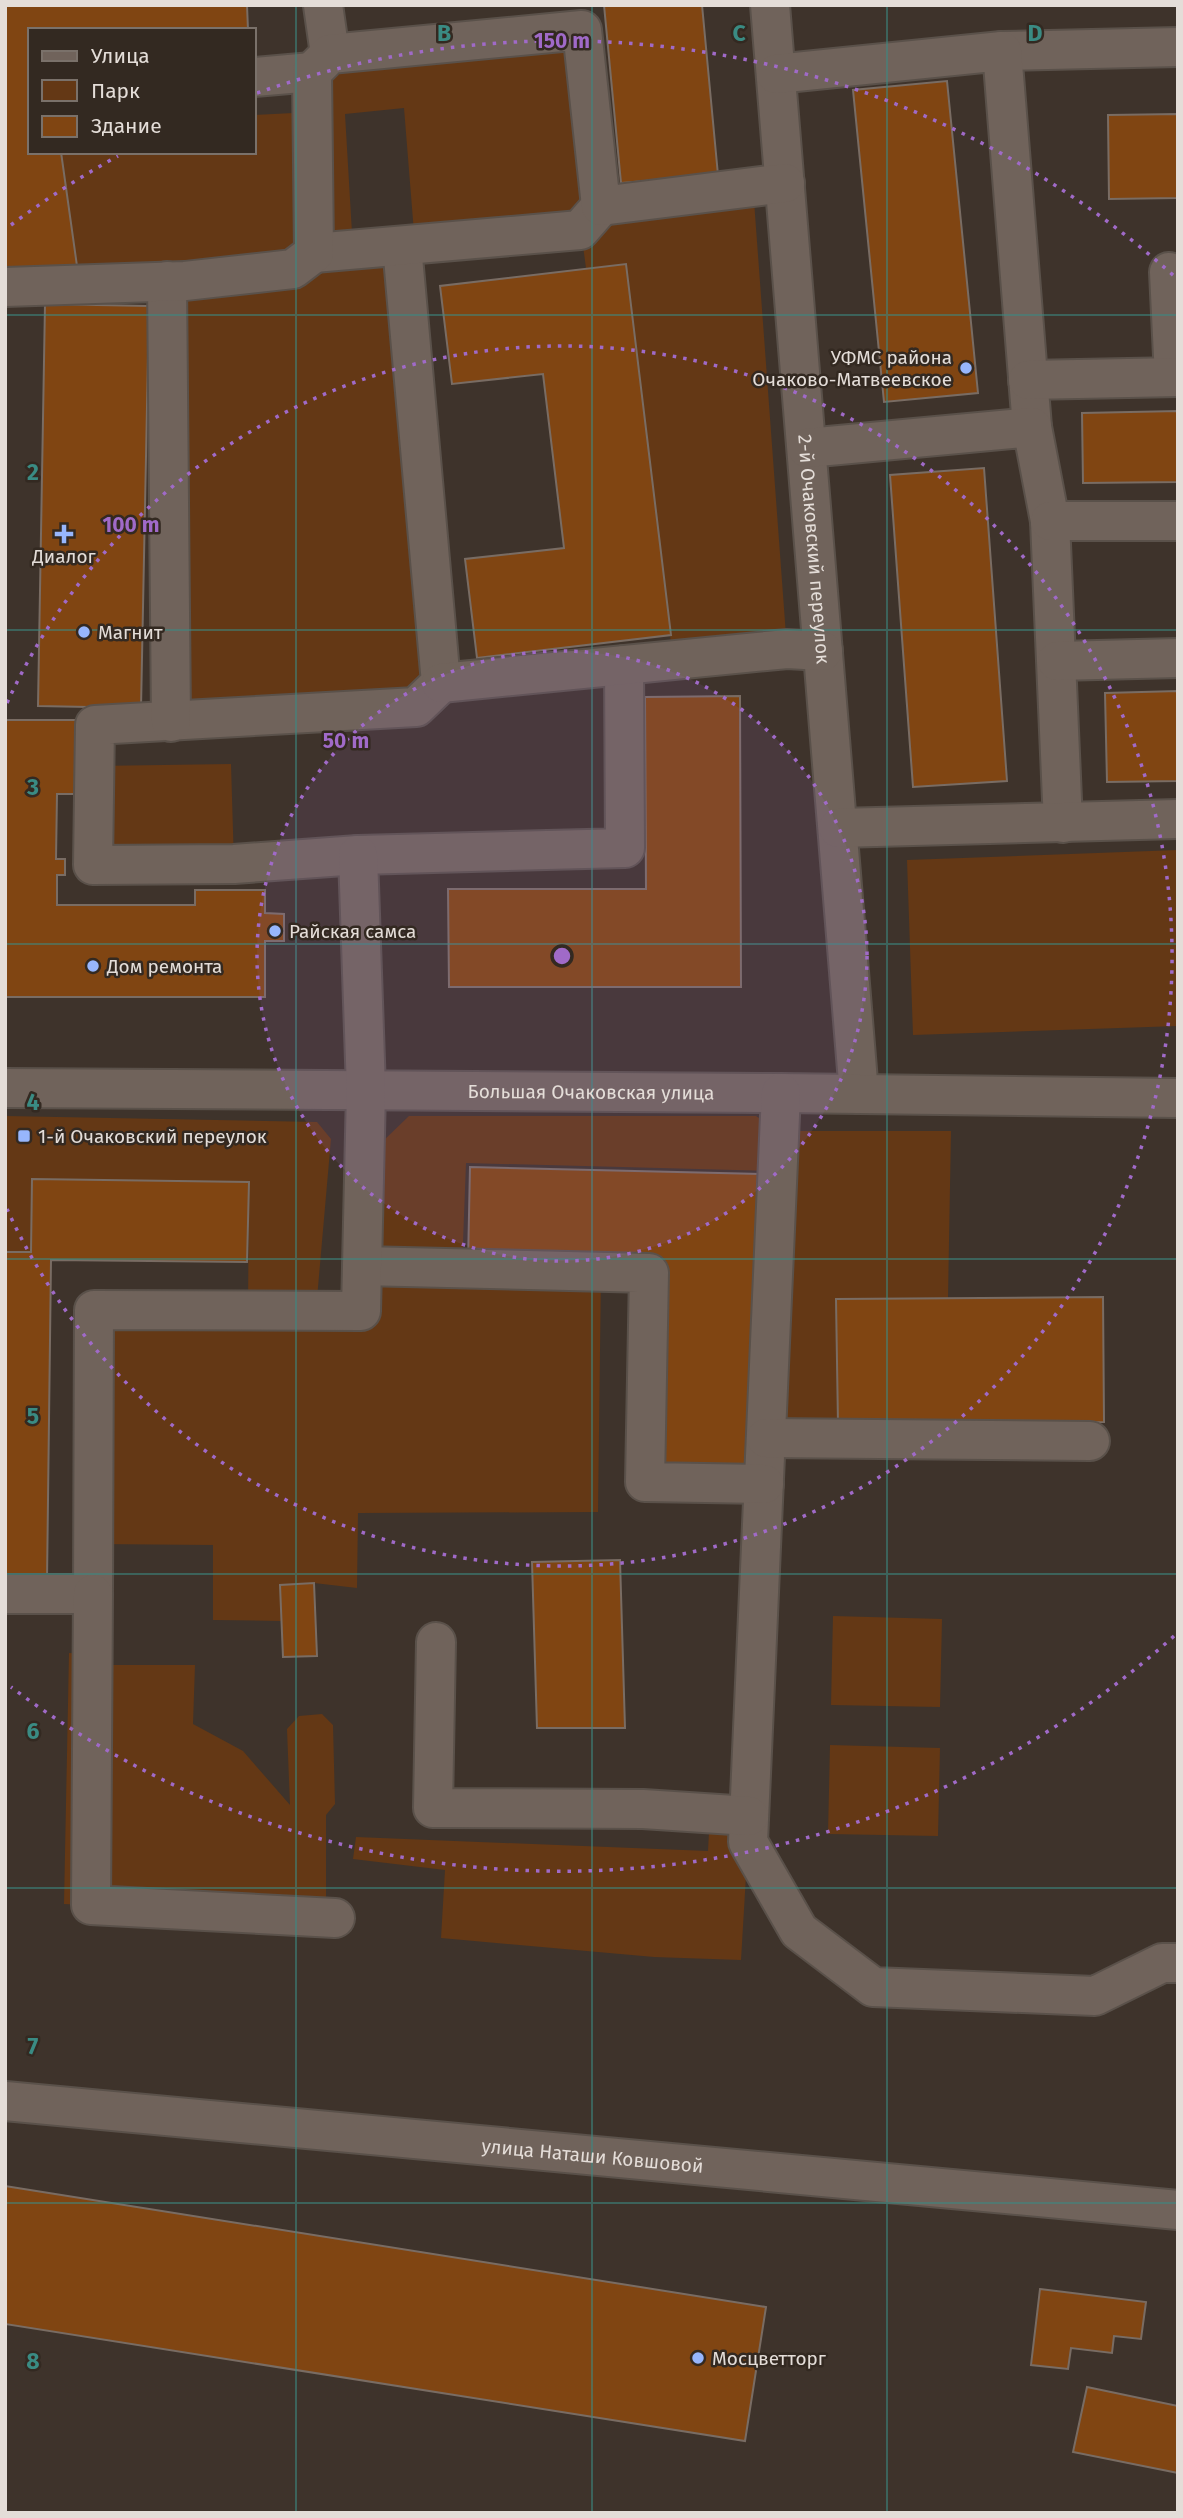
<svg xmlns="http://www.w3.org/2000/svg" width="1183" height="2518" font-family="'Fira Sans',sans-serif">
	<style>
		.green { fill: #643815 }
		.building { fill: #804512; stroke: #796c63; stroke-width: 2 }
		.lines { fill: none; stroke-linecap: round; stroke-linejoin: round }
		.minor-casing { stroke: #5a514a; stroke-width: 42 }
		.minor { stroke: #70635b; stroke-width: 38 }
		.grid { fill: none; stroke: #3a8b83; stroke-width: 2; stroke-opacity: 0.55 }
		.ring { fill: none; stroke: #a06ac8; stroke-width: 3.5; stroke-dasharray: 3.5 7 }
		.poi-dot { fill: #97b6fd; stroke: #332921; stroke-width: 2.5 }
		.labels { text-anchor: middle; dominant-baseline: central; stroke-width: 5; stroke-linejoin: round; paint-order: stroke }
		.poi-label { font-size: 19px; fill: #e4ddd8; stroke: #332921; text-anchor: start }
		.street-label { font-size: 19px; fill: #e4ddd8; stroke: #332921 }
		.grid-label { font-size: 23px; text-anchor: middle; font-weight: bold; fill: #3a8b83; stroke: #332921; stroke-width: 5; stroke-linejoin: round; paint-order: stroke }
		.centre { fill: #a06ac8; stroke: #332921; stroke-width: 3.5 }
		.ring-label { font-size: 21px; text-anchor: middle; font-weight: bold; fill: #a06ac8; stroke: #332921; stroke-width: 5; stroke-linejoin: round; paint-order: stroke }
	</style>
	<rect width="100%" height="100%" fill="#3e332b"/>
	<path class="green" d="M582 30 601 206 753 187 787 649 673 660 626 264 586 268 581 231 415 245 404 108 345 114 353 250 402 246 441 683 416 707 181 722 185 281 77 266 61 152H254V115L313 112 312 72Z
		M231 764 234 864 93 865 94 766Z
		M1178 850V1026L913 1035 907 860Z
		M5 1116 317 1122 331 1139 316 1310 361 1311 381 1143 409 1116H756L779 1131H951L948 1298 836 1299 838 1424 766 1438 777 1171 466 1163 462 1268 601 1271 598 1512 358 1513 357 1588 314 1583 281 1585 282 1621 213 1620V1545L94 1544V1310L248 1311 249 1182 32 1179 31 1252H5Z
		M833 1616 942 1619 940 1707 831 1705Z
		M69 1653 93 1654V1665H195L193 1724 243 1751 290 1805 287 1729 299 1716 322 1714 333 1725 335 1804 326 1815V1918L64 1904Z
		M830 1745 940 1748 938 1836 828 1834Z
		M710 1813 748 1842 741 1960 654 1957 441 1938 445 1870 353 1859 356 1837 708 1851Z"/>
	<path class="building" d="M5 5H247L248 30H30V152H61L77 266 5 268Z
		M604 5H702L718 175 621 183Z
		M947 81 978 393 884 402 853 90Z
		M1178 114V198L1109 199 1108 115Z
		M626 264 671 635 477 658 465 559 564 548 543 374 452 384 440 286Z
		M45 304 149 306 141 708 38 706Z
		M1178 411V482L1083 483 1082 413Z
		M984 468 1007 781 913 787 890 475Z
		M1178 691V781L1107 782 1105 693Z
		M740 696 741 987H449L448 889H646L645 697Z
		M5 720H78V794H57L56 859H65V875H57V905H195V890H265V913L284 914V941H265V997H5Z
		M470 1167 761 1174 753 1467 656 1465 660 1268 468 1263Z
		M32 1179 249 1182 247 1262 51 1260 47 1580 5 1579V1252H31Z
		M1103 1297 1104 1422 838 1424 836 1299Z
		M620 1560 625 1728H537L532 1562Z
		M314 1583 317 1656 283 1657 280 1585Z
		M5 2186 766 2307 745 2441 5 2324Z
		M1040 2289 1146 2302 1141 2339 1114 2336 1112 2353 1071 2348 1068 2369 1031 2365Z
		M1087 2387 1178 2406V2473L1073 2452Z"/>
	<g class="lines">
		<g class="minor-casing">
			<g id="minor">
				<path d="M323 5 330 54"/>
				<path id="s1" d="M770 5 859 1094"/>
				<path d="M1002 51 1178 47"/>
				<path d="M776 74 1002 51 1032 427"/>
				<path d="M254 77 312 72"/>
				<path d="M402 246 441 683 416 707 95 725 93 865 234 864 358 855 625 848 624 665"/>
				<path d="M314 253 580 230 601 206"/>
				<path d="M1169 272 1174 377"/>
				<path d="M167 281 171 722"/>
				<path d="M5 287 185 281 293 269 314 253 312 72 330 54 582 30 601 206 785 183"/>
				<path d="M1028 380 1178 377"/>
				<path d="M807 448 1032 427 1050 521 1063 823"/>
				<path d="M1050 521H1178"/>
				<path d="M1057 661 1178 658"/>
				<path d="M441 683 787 649 823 651"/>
				<path d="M838 828 1178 819"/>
				<path id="s2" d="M5 1088 781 1093 1178 1098"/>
				<path d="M781 1093 748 1842 799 1931 873 1987 1095 1996 1162 1963H1178"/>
				<path d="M362 1266 649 1273 645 1482 764 1484"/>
				<path d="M766 1438 1090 1441"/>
				<path d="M5 1594H93L94 1310 361 1311 366 1090 358 855"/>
				<path d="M93 1594 91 1905 335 1918"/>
				<path d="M436 1642 433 1808 643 1809 749 1816"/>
				<path id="s3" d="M5 2101 1178 2210"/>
			</g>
		</g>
		<use href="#minor" class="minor"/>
	</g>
	<path class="grid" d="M296 5V2513M592 5V2513M887 5V2513M5 315H1178M5 630H1178M5 944H1178M5 1259H1178M5 1574H1178M5 1888H1178M5 2203H1178"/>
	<circle cx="562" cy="956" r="305" fill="#a06ac8" fill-opacity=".12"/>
	<g class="ring">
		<circle cx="562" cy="956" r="305"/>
		<path d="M7 703A610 610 0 1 1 7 1209"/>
		<path d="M1174 1636A915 915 0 0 1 11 1687M11 225A915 915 0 0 1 118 156M257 93A915 915 0 0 1 1174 276"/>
	</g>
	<g class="poi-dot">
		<circle cx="966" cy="368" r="7"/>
		<path d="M60.5 523.5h7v7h7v7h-7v7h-7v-7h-7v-7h7z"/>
		<circle cx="84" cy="632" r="7"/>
		<circle cx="275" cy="931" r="7"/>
		<circle cx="93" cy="966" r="7"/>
		<rect x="17" y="1129" width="14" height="14" rx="3.5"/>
		<circle cx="698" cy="2358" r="7"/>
	</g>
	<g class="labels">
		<g class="poi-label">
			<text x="952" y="357" text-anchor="end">УФМС района<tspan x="952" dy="22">Очаково-Матвеевское</tspan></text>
			<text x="64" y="556" text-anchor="middle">Диалог</text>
			<text x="98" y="632">Магнит</text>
			<text x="289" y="931">Райская самса</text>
			<text x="107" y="966">Дом ремонта</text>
			<text x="38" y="1136">1-й Очаковский переулок</text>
			<text x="712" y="2358">Мосцветторг</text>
		</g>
		<g class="street-label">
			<text stroke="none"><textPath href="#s1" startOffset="546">2-й Очаковский переулок</textPath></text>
			<text stroke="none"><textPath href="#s2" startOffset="586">Большая Очаковская улица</textPath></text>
			<text stroke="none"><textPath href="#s3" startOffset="590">улица Наташи Ковшовой</textPath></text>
		</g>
	</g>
	<g class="grid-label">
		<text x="444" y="41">B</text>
		<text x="739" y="41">C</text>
		<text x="1035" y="41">D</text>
		<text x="33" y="480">2</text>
		<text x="33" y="795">3</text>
		<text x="33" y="1110">4</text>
		<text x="33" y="1424">5</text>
		<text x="33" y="1739">6</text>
		<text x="33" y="2054">7</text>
		<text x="33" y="2369">8</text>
	</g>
	<circle cx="562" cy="956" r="10" class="centre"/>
	<g class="ring-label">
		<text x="562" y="48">150 m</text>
		<text x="131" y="532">100 m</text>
		<text x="346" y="748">50 m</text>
	</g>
	<rect width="1183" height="2518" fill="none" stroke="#e4ddd8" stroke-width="14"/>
	<rect x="28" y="28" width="228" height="126" fill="#332921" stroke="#7a716a" stroke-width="2"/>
	<rect x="42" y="51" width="35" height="10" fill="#70635b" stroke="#7a716a" stroke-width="2"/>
	<text x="91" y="63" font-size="21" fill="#e4ddd8">Улица</text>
	<rect x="42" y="80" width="35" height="21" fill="#643815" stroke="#7a716a" stroke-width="2"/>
	<text x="91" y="98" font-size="21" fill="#e4ddd8">Парк</text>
	<rect x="42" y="116" width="35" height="21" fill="#804512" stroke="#7a716a" stroke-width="2"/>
	<text x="91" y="133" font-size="21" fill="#e4ddd8">Здание</text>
</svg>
